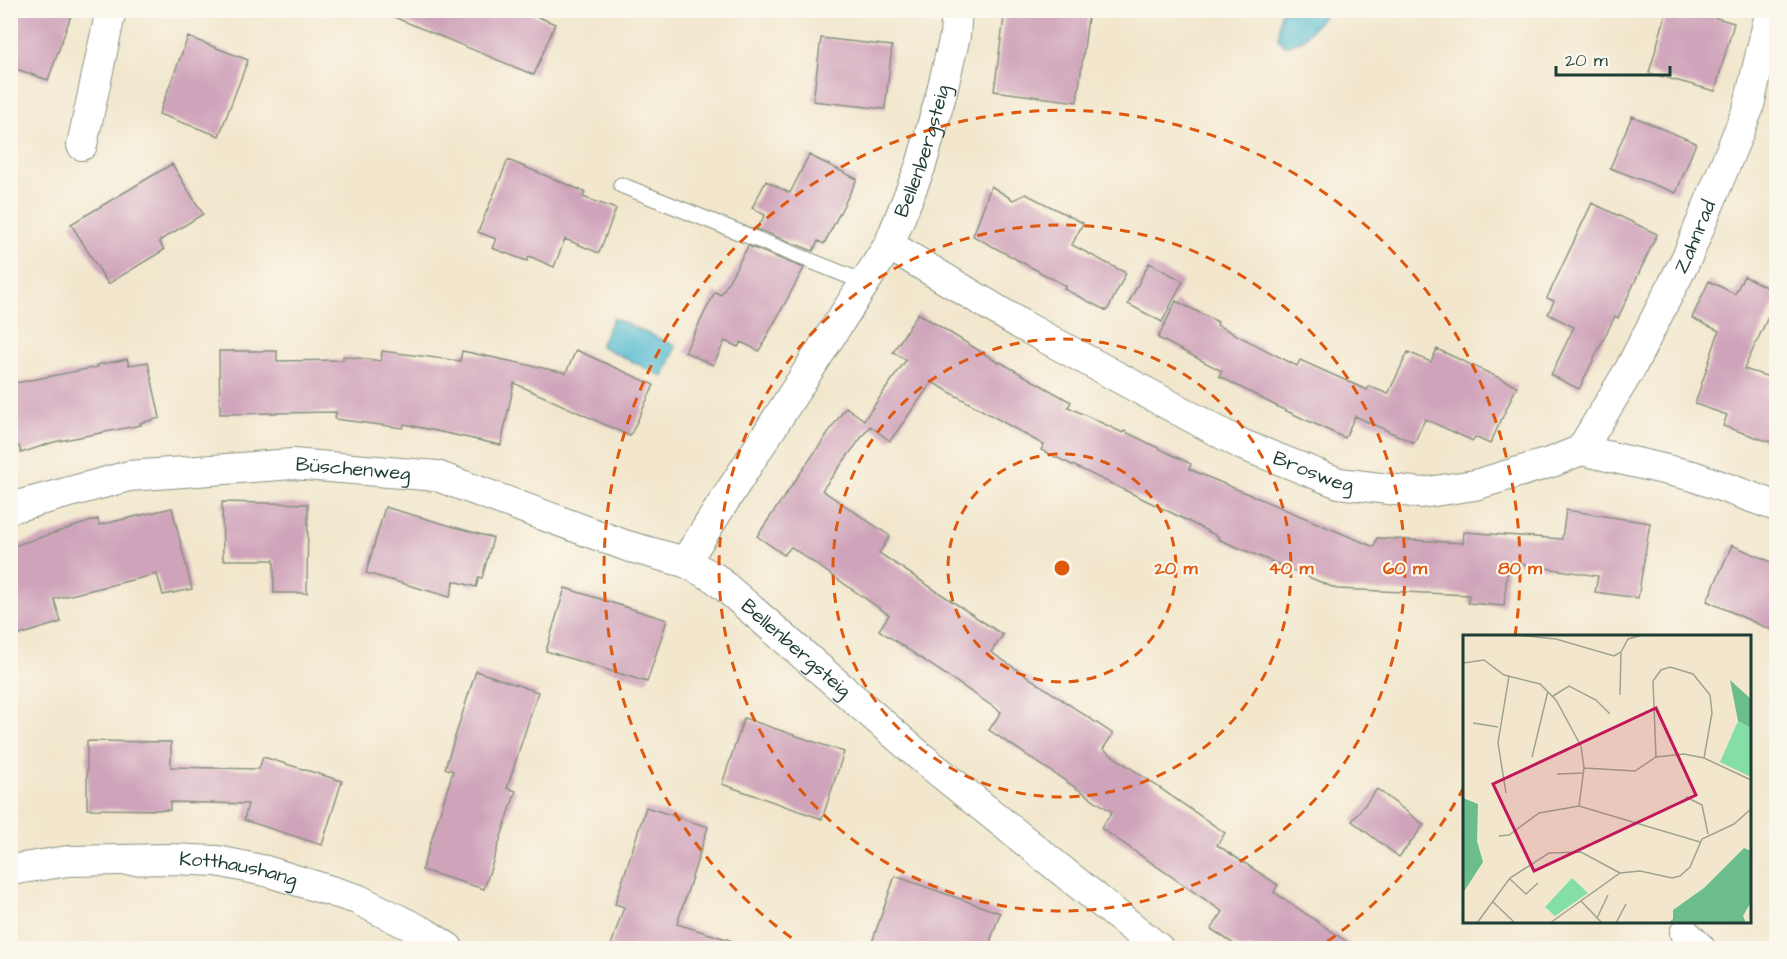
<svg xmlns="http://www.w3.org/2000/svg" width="1787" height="959" font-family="'Architects Daughter',sans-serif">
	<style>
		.water { fill: #54bbd1; stroke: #3a7c82; stroke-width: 1.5 }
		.building { fill: #cfa3ba }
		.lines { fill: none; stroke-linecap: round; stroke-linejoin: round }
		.service-casing { stroke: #889280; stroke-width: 17 }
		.minor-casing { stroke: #889280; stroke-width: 32 }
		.service { stroke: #fff; stroke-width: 15 }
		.minor { stroke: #fff; stroke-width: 30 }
		.ring { fill: none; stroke: #de580e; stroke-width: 3; stroke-dasharray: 10 8 }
		.labels { text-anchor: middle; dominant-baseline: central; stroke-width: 4.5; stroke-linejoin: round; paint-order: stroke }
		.street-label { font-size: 20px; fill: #1f3d34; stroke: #fbf7ec }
		.inset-road { fill: none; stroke: #9ea390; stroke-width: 1.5 }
		.view { fill: #c2185b; fill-opacity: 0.15; stroke: #c2185b; stroke-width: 3 }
		.inset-edge { fill: none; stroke: #1f3d34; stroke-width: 3 }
		.centre { fill: #de580e; stroke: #fbf7ec; stroke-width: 3 }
		.ring-label { font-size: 18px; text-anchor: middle; font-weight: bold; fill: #de580e; stroke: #fbf7ec; stroke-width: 4.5; stroke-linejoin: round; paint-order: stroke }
	</style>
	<rect width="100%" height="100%" fill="#fbf7ec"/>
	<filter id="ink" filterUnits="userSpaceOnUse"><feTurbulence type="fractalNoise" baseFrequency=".0167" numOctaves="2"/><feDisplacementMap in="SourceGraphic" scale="12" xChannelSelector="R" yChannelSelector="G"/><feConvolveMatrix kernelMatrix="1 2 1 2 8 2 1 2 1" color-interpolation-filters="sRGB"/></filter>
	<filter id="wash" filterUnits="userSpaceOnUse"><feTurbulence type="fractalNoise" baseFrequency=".008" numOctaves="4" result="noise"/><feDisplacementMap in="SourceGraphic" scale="24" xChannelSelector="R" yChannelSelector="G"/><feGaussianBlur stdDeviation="1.35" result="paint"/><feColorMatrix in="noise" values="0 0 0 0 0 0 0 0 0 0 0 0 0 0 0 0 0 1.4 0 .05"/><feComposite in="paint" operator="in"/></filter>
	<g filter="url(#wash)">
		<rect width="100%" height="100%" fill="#f2e7cd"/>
		<path class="water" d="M1283 10H1328V11L1302 40 1285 46 1278 39 1280 14Z
			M613 318 676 346 664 377 600 346Z"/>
		<g id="blocks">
			<path class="building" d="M10 10H73L48 80 10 67Z
				M377 10H522L555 24 534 75Z
				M1005 10H1089L1077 102 994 91Z
				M1667 10H1689L1734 23 1715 91 1649 73Z
				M188 37 248 60 219 136 159 114Z
				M821 38 892 46 885 109 813 101Z
				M1632 116 1696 143 1676 193 1610 168Z
				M809 155 857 179 824 244 818 241 813 251 757 229 765 215 752 208 766 181 790 193Z
				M508 160 585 192 583 197 616 209 599 253 565 239 554 267 529 256 527 261 492 248 496 239 478 232Z
				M172 164 203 214 159 241 164 250 108 284 71 224Z
				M991 186 1013 200 1026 194 1083 223 1072 245 1126 273 1107 311 1064 289 1066 286 973 236Z
				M1592 203 1657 234 1618 318 1615 316 1579 389 1551 375 1574 327 1548 314 1554 301 1547 298Z
				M748 246 804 268 759 351 741 342 738 347 725 341 713 365 685 352 715 292 721 295Z
				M1149 263 1183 281 1162 322 1128 304Z
				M1744 276 1776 292V300L1744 369 1776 379V444L1723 426 1727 415 1695 404 1719 331 1692 318 1709 281 1735 294Z
				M1176 301 1218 322 1217 325 1297 366 1300 360 1367 390 1369 386 1388 394 1408 352 1431 362 1437 349 1517 386 1490 444 1475 437 1473 441 1425 419 1414 443 1355 416 1345 438 1278 407 1219 376 1222 371 1158 338Z
				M918 313 999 363 1000 362 1071 402 1068 407 1123 433 1124 431 1191 464 1189 469 1374 547 1377 538 1463 543 1464 532 1562 539 1566 510 1650 523 1638 598 1595 592 1598 576 1508 562 1504 606 1468 603 1469 595 1337 589 1218 539 1219 537 1168 511 1041 450 1044 445 932 382 890 441 870 426 822 490 890 536 879 553 1003 635 991 652 1113 734 1103 749 1225 833 1217 845 1278 885 1274 892 1356 948H1240L1211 929 1223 912 1101 828 1112 812 989 730 1001 712 879 630 889 615 791 547 784 555 757 536 846 407 864 420 906 360 893 352Z
				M576 350 654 385 630 436 514 383 501 445 404 424 403 428 335 419 336 412 220 414 219 351H277V361L343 360V356L381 361 382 351 460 361 462 351 566 373Z
				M127 359 129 365 148 362 160 418 140 423 141 425 54 442 21 453 19 446 10 448V384L98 367 97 365Z
				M222 502 308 504 307 593H274V560H223Z
				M385 507 493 538 482 578 479 577 476 587 454 581 450 597 366 573Z
				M172 508 192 589 163 595 157 574 54 599 61 622 10 638V547L98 519 99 525Z
				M1732 545 1776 564V632L1707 601Z
				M565 588 667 620 647 682 546 651Z
				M476 671 538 692 507 788 516 791 484 889 422 870 453 771 445 768Z
				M744 718 844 752 822 819 722 784Z
				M87 741 171 742V767L259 769 263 757 342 781 322 845 244 820 248 804 170 802V810L87 809Z
				M1377 789 1424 825 1399 857 1352 821Z
				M646 807 708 827 677 924 733 941 732 948H610L624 907 615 904Z
				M895 876 1000 913 988 948H870Z"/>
		</g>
	</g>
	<g filter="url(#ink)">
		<use href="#blocks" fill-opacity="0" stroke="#889280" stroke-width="1.5"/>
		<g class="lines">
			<g class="service-casing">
				<path id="service" d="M621 185 866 283"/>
			</g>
			<g class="minor-casing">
				<g id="minor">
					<path d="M82 145 111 10"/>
					<path id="s1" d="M889 245 1020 324 1243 445 1339 483 1421 493 1475 485 1552 462 1581 450 1693 476 1776 506"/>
					<path id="s2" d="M1581 450 1630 369 1688 255 1748 109 1771 10"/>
					<path id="s3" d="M10 508 129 476 293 464 437 476 627 546 685 562 715 578 922 758 1158 948"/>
					<path id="s4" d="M685 562 889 245 921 165 941 95 955 36 957 10"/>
					<path id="s5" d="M10 870 68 861 171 859 217 861 266 871 357 899 425 933 448 948"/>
					<path d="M1685 933 1700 948"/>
				</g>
			</g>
			<use href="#service" class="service"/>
			<use href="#minor" class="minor"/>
		</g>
	</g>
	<g class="ring">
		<circle cx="1062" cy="568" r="114"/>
		<circle cx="1062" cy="568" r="229"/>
		<circle cx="1062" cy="568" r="343"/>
		<path d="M1464 787A458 458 0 0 1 1318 948M806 948A458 458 0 1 1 1515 636"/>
	</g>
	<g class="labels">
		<g class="street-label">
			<text stroke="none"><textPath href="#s4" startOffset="477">Bellenbergsteig</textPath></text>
			<text stroke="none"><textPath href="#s2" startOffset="242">Zahnrad</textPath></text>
			<text stroke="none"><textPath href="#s3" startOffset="348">Büschenweg</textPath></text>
			<text stroke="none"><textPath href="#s1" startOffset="482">Brosweg</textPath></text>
			<text stroke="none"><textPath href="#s3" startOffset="836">Bellenbergsteig</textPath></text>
			<text stroke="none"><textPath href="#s5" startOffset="230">Kotthaushang</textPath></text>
		</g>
	</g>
	<g transform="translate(1463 635)">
		<rect width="288" height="288" fill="#f2e7cd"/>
		<path d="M275 86 288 93V142L257 127ZM109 243 125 258 92 281 82 272Z" fill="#84dfa6"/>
		<path d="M267 45 288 64V93L275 86ZM0 163 15 169 14 206 20 227 0 258ZM281 213 288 216V267L280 281 283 288H205L210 284V275L241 253Z" fill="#6bbe8b"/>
		<path class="inset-road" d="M53 0 93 4 151 21 158 17 165 4 180 0M0 28 21 25 41 40 77 49 93 65 118 111 121 133 116 171M157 60 158 18M90 61 106 51 133 65 147 79M10 88 35 92M69 122 85 56M193 122 190 46 198 35 207 32 230 39 247 60 249 78 241 123M121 133 172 136 193 122 221 119 241 123 288 145M94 139 121 138M43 158 35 108 46 41M223 162 239 170 245 199M36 201 46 200 76 178 116 171 237 207M47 244 63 259 75 248M29 266 51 287M118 266 139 288M134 283 145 260M14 288 47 243 86 218 118 217 157 238M87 288 157 238 177 236 209 243 217 241 227 232 239 204 271 189 288 174M153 288 163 269"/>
		<path class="view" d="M193 73 233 160 71 236 30 149Z"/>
		<rect width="288" height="288" class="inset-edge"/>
	</g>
	<circle cx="1062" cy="568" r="9" class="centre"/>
	<g class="ring-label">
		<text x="1176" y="574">20 m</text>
		<text x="1291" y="574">40 m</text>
		<text x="1405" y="574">60 m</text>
		<text x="1520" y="574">80 m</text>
	</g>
	<rect width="1787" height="959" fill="none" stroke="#fbf7ec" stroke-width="36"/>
	<path d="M1556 66v9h114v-9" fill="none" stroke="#1f3d34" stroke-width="3"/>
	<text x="1565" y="66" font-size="18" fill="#1f3d34" stroke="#fbf7ec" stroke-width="4.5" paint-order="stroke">20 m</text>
</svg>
